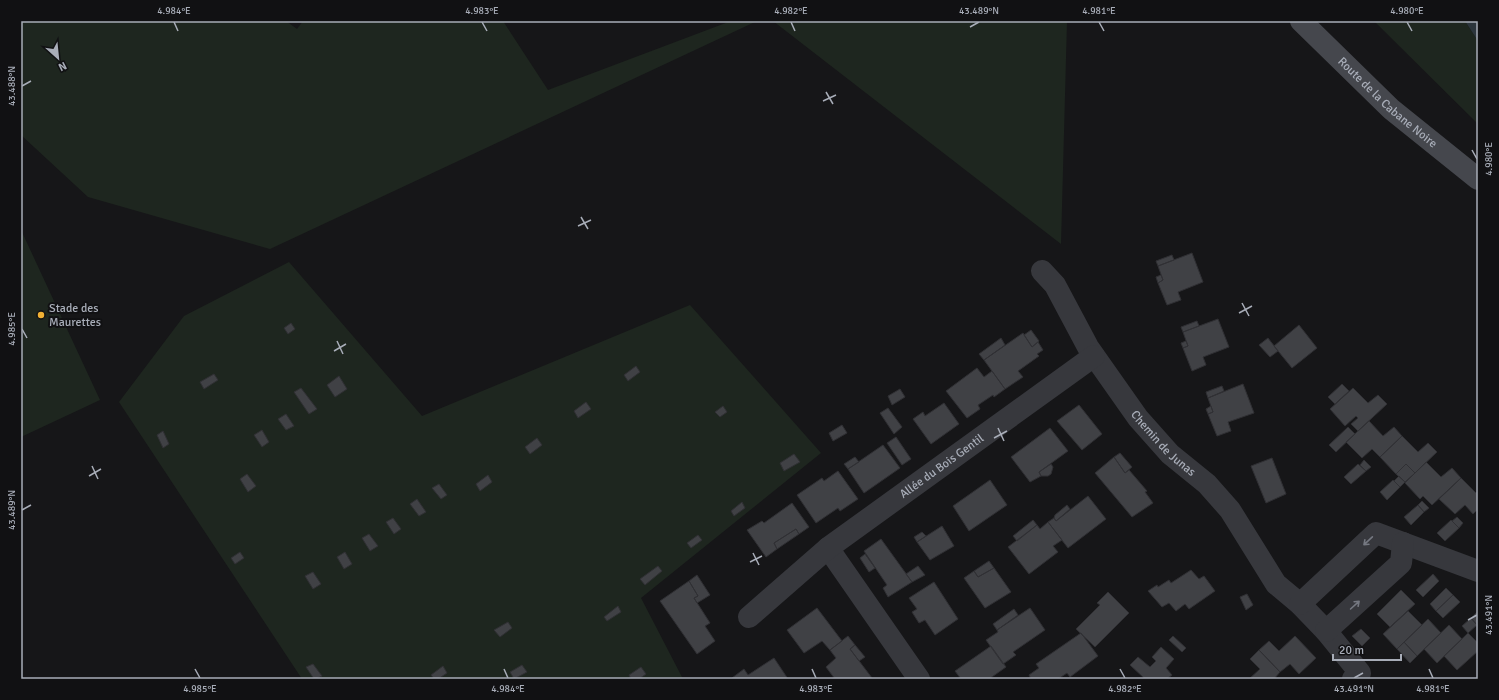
<svg xmlns="http://www.w3.org/2000/svg" width="1499" height="700" font-family="Signika,sans-serif">
	<style>
		.green { fill: #1e261f }
		.water { fill: #2c353c }
		.building { fill: #404145; stroke: #303034 }
		.lines { fill: none; stroke-linecap: round; stroke-linejoin: round }
		.street { stroke: #37383d; stroke-width: 22 }
		.secondary { stroke: #45474d; stroke-width: 22 }
		.oneway { stroke: #757881 }
		.ticks { fill: none; stroke: #a8adb8; stroke-width: 1.5 }
		.poi-dot { fill: #f2b134; stroke: #111113; stroke-width: 1.5 }
		.labels { text-anchor: middle; dominant-baseline: central; stroke-width: 4; stroke-linejoin: round; paint-order: stroke }
		.street-label { font-size: 12px; fill: #a8adb8; stroke: #111113 }
		.poi-label { font-size: 12px; fill: #a8adb8; stroke: #111113; text-anchor: start }
		.neatline { fill: none; stroke: #a8adb8; stroke-width: 1.5 }
		.ticks-label { font-size: 10px; text-anchor: middle; fill: #a8adb8 }
	</style>
	<rect width="100%" height="100%" fill="#161618"/>
	<path class="green" d="M21 21H286L297 29 303 21H503L548 90 731 21H757L270 249 88 197 21 135Z
		M773 21H1067L1061 244Z
		M1374 21H1465L1478 41V124Z
		M21 230 100 400 21 437Z
		M289 262 422 416 690 305 821 453 641 598 683 679H302L119 402 184 316Z"/>
	<path class="water" d="M1465 21H1478V41Z"/>
	<path class="building" d="M1192 253 1203 282 1178 292 1181 300 1167 305 1158 283 1163 280 1158 266Z
		M1172 255 1174 260 1158 266 1156 261Z
		M1161 275 1163 280 1158 283 1156 277Z
		M1218 319 1229 347 1203 357 1206 365 1192 371 1183 348 1188 346 1183 332Z
		M1197 321 1199 326 1183 332 1181 327Z
		M291 323 295 329 288 334 284 328Z
		M1299 325 1317 348 1292 368 1274 346Z
		M1031 330 1039 341 1032 347 1024 335Z
		M1023 333 1032 347 1038 342 1043 350 1037 354 1039 356 1018 371 1023 377 1005 389 984 360Z
		M1001 338 1005 345 984 360 979 354Z
		M1268 338 1278 351 1270 357 1259 345Z
		M1186 341 1188 346 1183 348 1181 343Z
		M636 366 640 372 628 381 624 375Z
		M977 368 984 377 992 371 1005 389 994 397 993 395 978 405 980 409 967 418 946 391Z
		M214 374 218 380 204 389 200 382Z
		M339 376 347 389 335 397 327 385Z
		M1243 384 1254 413 1228 422 1231 431 1217 436 1208 414 1213 412 1208 398Z
		M1342 384 1349 391 1335 404 1328 397Z
		M1222 386 1224 391 1208 398 1206 392Z
		M301 388 317 409 309 414 294 392Z
		M1353 388 1368 403 1378 395 1387 404 1358 431 1351 424 1358 418 1356 416 1345 426 1330 409Z
		M900 389 905 397 892 405 888 396Z
		M586 402 591 409 578 418 574 411Z
		M944 403 959 424 931 444 913 419 923 412 925 416Z
		M1079 405 1102 434 1082 450 1057 421Z
		M723 406 727 412 720 417 715 412Z
		M1211 406 1213 412 1208 414 1206 409Z
		M888 408 902 427 894 434 880 413Z
		M286 414 294 426 286 430 278 419Z
		M1369 421 1383 436 1394 427 1402 436 1380 457 1372 449 1362 458 1346 442Z
		M842 425 847 433 833 441 829 433Z
		M1348 427 1355 434 1336 452 1329 445Z
		M1050 428 1068 451 1039 472 1041 476 1030 482 1011 457Z
		M262 430 269 442 262 447 254 435Z
		M163 431 169 444 163 448 157 435Z
		M1402 436 1418 452 1428 443 1437 452 1415 473 1406 464 1396 474 1380 457Z
		M896 437 911 459 902 465 887 443Z
		M537 438 542 445 530 454 525 447Z
		M883 445 900 468 864 493 848 469Z
		M1120 453 1132 467 1125 473 1114 457Z
		M794 454 800 462 784 471 780 463Z
		M855 457 859 462 848 469 844 464Z
		M1114 457 1125 473 1129 470 1147 491 1145 492 1153 503 1132 517 1095 473Z
		M1272 458 1286 494 1266 503 1251 466Z
		M1364 460 1371 467 1366 471 1360 465Z
		M1426 462 1441 477 1452 468 1461 478 1432 505 1423 496 1420 499 1405 483Z
		M1051 464 1053 467 1051 474 1048 476H1041L1039 472Z
		M1358 464 1366 471 1351 484 1344 477Z
		M1406 464 1415 473 1405 482 1396 474Z
		M838 471 858 499 840 511 838 508 816 523 797 495 822 478 824 481Z
		M247 474 256 486 248 492 240 479Z
		M488 475 492 482 480 491 476 484Z
		M1399 476 1405 482 1400 487 1394 481Z
		M1461 478 1476 493 1478 491V509L1473 514 1465 505 1455 514 1439 499Z
		M990 480 1007 505 969 531 953 506Z
		M1393 480 1400 487 1387 500 1380 492Z
		M439 484 447 495 441 499 432 488Z
		M1088 496 1106 519 1068 548 1048 522 1054 518 1056 521Z
		M417 499 426 512 419 516 410 504Z
		M1422 501 1429 508 1424 512 1418 505Z
		M742 502 745 508 734 516 731 511Z
		M792 503 809 527 799 534 796 529 774 543 777 549 766 557 747 530 762 521 764 523Z
		M1067 505 1070 509 1056 521 1054 518 1055 515Z
		M1418 505 1424 512 1411 525 1404 517Z
		M1457 517 1463 523 1459 528 1452 521Z
		M393 518 401 529 394 534 386 522Z
		M1033 520 1037 525 1017 541 1013 536Z
		M1451 520 1459 528 1445 541 1437 533Z
		M1048 522 1062 540 1053 546 1058 552 1029 574 1008 547 1037 525 1040 529Z
		M942 526 954 546 930 560 917 542Z
		M796 529 799 534 777 549 774 543Z
		M922 532 926 536 917 542 914 537Z
		M369 534 378 546 370 551 362 538Z
		M698 535 702 540 691 548 687 543Z
		M881 539 912 582 888 597 883 588 887 585 864 551Z
		M240 552 244 558 235 564 231 558Z
		M345 552 352 564 344 569 337 557Z
		M865 554 875 568 869 572 860 558Z
		M989 561 994 568 978 577 974 571Z
		M658 566 662 571 645 585 640 579Z
		M918 566 925 575 912 582 906 574Z
		M994 568 1011 592 985 608 964 578 974 571 978 577Z
		M1191 570 1199 579 1204 576 1215 591 1189 609 1185 604 1176 611 1169 603 1162 607 1148 591 1157 585 1158 587 1169 580 1171 583Z
		M313 572 321 584 313 589 305 576Z
		M1433 574 1439 581 1423 597 1416 590Z
		M697 575 710 595 697 603 694 598 698 596 689 581Z
		M689 581 698 596 694 598 710 623 705 626 715 641 697 654 660 601Z
		M934 582 958 619 935 635 925 620 919 623 912 612 917 609 909 598Z
		M1446 588 1453 595 1436 611 1430 604Z
		M1401 590 1415 604 1390 627 1377 614Z
		M1108 592 1129 613 1095 647 1076 629 1100 605 1097 603Z
		M1247 594 1253 605 1246 610 1240 597Z
		M1453 595 1460 602 1443 618 1436 611Z
		M618 606 621 612 607 621 604 617Z
		M817 608 842 641 830 650 822 641 804 653 787 630Z
		M1030 608 1045 630 1013 652 1016 655 1003 664 986 640 998 632 997 630Z
		M1014 609 1018 615 997 630 993 624Z
		M1408 611 1422 625 1397 649 1383 634Z
		M1478 611V624L1477 625 1471 618Z
		M1471 618 1477 625 1468 633 1462 626Z
		M1428 619 1441 633 1417 656 1404 642Z
		M508 622 512 628 500 637 494 630Z
		M1449 625 1462 639 1437 663 1424 649Z
		M1361 629 1370 638 1362 646 1352 636Z
		M1081 633 1098 656 1070 677 1067 673 1058 679H1031L1029 675 1039 668 1036 664Z
		M1468 633 1478 643V651L1457 670 1444 656Z
		M848 636 855 645 850 649 872 678 871 679H835L826 667 836 658 830 650Z
		M1173 636 1186 648 1182 652 1169 640Z
		M1295 636 1316 658 1299 674 1290 664 1280 672 1259 650 1269 641 1279 651Z
		M1404 642 1417 656 1410 663 1397 649Z
		M855 645 865 657 859 661 850 649Z
		M991 646 1006 667 989 679H961L955 671Z
		M1161 647 1174 659 1166 668 1172 675 1167 679H1145L1130 665 1138 657 1150 667 1156 661 1152 657Z
		M1259 650 1280 672 1274 679H1249L1260 669 1250 659Z
		M774 658 788 679H733L732 678 744 669 748 675Z
		M313 664 322 676 316 679H314L306 667Z
		M522 665 527 672 514 679 510 672Z
		M443 666 447 673 438 679H434L431 675Z
		M641 667 646 674 639 679H631L629 675Z"/>
	<g class="lines">
		<g class="street">
			<path id="s1" d="M1042 271 1055 285 1088 347 1138 418 1170 454 1207 484 1230 510 1276 584 1300 604 1326 631 1360 673 1353 679"/>
			<path d="M828 548 919 679"/>
			<path d="M1300 604 1376 533 1478 571"/>
			<path id="s2" d="M749 617 828 548 1094 356"/>
			<path d="M1326 631 1401 563 1403 543"/>
		</g>
		<path class="secondary" id="s3" d="M1301 21 1391 109 1478 179"/>
	</g>
	<defs><path id="oneway-shaft" d="M-6 0H5M1.5-3L5.5 0L1.5 3" fill="none" stroke-width="1.6" stroke-linecap="round" stroke-linejoin="round"/></defs>
	<g class="oneway">
		<use href="#oneway-shaft" transform="translate(1368 541) rotate(137)"/>
		<use href="#oneway-shaft" transform="translate(1355 605) rotate(-42)"/>
	</g>
	<path class="ticks" d="M174 22 178 31M482 22 487 31M791 22 795 31M1099 22 1104 31M1407 22 1412 31M970 27 979 22M22 86 31 81M826 92 833 104M823 101 836 95M1472 150 1477 159M581 217 588 229M578 226 591 220M1242 303 1249 316M1239 313 1252 306M22 329 27 338M337 341 343 354M334 351 346 344M998 428 1004 441M994 438 1007 431M92 466 98 479M89 476 101 469M22 510 31 505M753 553 759 565M750 562 762 556M1468 620 1477 615M195 669 200 678M504 669 508 678M812 669 816 678M1120 669 1125 678M1429 669 1433 678M1354 678 1363 673"/>
	<circle class="poi-dot" cx="41" cy="315" r="4"/>
	<g class="labels">
		<g class="street-label">
			<text stroke="none"><textPath href="#s3" startOffset="119">Route de la Cabane Noire</textPath></text>
			<text stroke="none"><textPath href="#s1" startOffset="212">Chemin de Junas</textPath></text>
			<text stroke="none"><textPath href="#s2" startOffset="245">Allée du Bois Gentil</textPath></text>
		</g>
		<g class="poi-label">
			<text x="49" y="308">Stade des<tspan x="49" dy="14">Maurettes</tspan></text>
		</g>
	</g>
	<rect width="1499" height="700" fill="none" stroke="#111113" stroke-width="44"/>
	<g transform="translate(58 58) rotate(153)" stroke="#111113" stroke-width="3" paint-order="stroke">
	<path d="M0-3L7 15L0 10L-7 15Z" fill="#a8adb8"/>
	<text y="-6" font-size="11" font-weight="bold" text-anchor="middle" fill="#a8adb8">N</text>
	</g>
	<path d="M1333 654v6h68v-6" fill="none" stroke="#a8adb8" stroke-width="2"/>
	<text x="1339" y="654" font-size="12" fill="#a8adb8" stroke="#111113" stroke-width="3" paint-order="stroke">20 m</text>
	<rect x="22" y="22" width="1455" height="656" class="neatline"/>
	<g class="ticks-label">
		<text x="174" y="14">4.984°E</text>
		<text x="482" y="14">4.983°E</text>
		<text x="791" y="14">4.982°E</text>
		<text x="979" y="14">43.489°N</text>
		<text x="1099" y="14">4.981°E</text>
		<text x="1407" y="14">4.980°E</text>
		<text transform="translate(11 86) rotate(-90)" y="4">43.488°N</text>
		<text transform="translate(1488 159) rotate(-90)" y="4">4.980°E</text>
		<text transform="translate(11 329) rotate(-90)" y="4">4.985°E</text>
		<text transform="translate(11 510) rotate(-90)" y="4">43.489°N</text>
		<text transform="translate(1488 615) rotate(-90)" y="4">43.491°N</text>
		<text x="200" y="692">4.985°E</text>
		<text x="508" y="692">4.984°E</text>
		<text x="816" y="692">4.983°E</text>
		<text x="1125" y="692">4.982°E</text>
		<text x="1354" y="692">43.491°N</text>
		<text x="1433" y="692">4.981°E</text>
	</g>
</svg>
